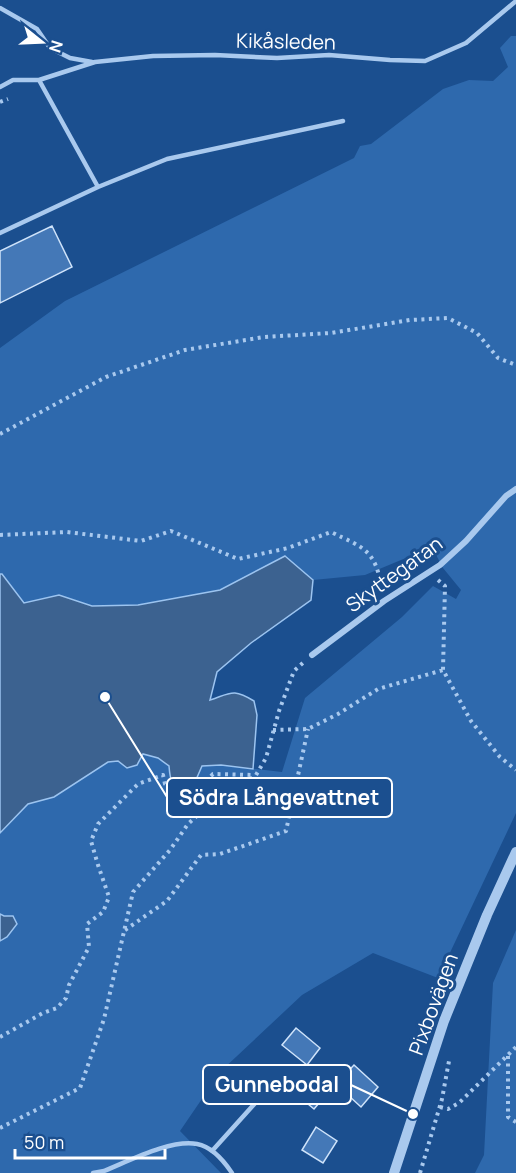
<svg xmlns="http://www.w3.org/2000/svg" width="516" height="1173" font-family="Manrope,sans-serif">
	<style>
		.green { fill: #2e69ad }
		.water { fill: #3c6290; stroke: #9cc4f0; stroke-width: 1.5 }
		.building { fill: #4478b7; stroke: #cfe3fa; stroke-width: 1.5 }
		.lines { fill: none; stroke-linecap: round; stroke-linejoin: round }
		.path { stroke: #a9c9ee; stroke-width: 4; stroke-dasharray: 3 4.5; stroke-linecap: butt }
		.service { stroke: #a9c9ee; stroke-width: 4.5 }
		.minor { stroke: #a9c9ee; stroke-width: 6 }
		.tertiary { stroke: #a9c9ee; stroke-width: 10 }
		.labels { text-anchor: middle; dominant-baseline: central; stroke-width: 6; stroke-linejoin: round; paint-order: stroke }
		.street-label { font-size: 20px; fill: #fff; stroke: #1b4f8f }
		.leader { fill: none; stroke: #fff; stroke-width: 2 }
		.callout-dot { fill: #fff; stroke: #1b4f8f; stroke-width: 2 }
		.callout { fill: #1b4f8f; stroke: #fff; stroke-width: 2 }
		.callout-label { font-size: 21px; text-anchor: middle; font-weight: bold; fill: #fff }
	</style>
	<rect width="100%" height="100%" fill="#1b4f8f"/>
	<path class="green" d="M511 36H516V813L438 978 373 953 302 995 221 1071 180 1131 221 1173H0V941L7 937 4 916 0 914V833L28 804 54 797 108 762 143 754 158 758 169 766 170 781 192 789 202 766 221 765 282 772 305 698 402 617 433 586 456 599 461 590 443 568 433 549 413 555 365 575 313 580 285 556 220 590 138 605 92 606 59 595 24 603 2 574H0V348L65 301 354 158 360 146 371 144 443 89 469 80 493 81 508 67 500 48Z
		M516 930V1173H475L484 1155 493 983Z"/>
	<path class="water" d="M285 556 313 580 311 600 251 643 217 672 210 700C231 693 233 688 254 701L257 715 253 769 221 765 202 766 192 789 184 793C171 788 170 779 169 766L158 758 143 754 137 765 127 768 118 761 108 762 54 797 28 804 0 833V574H2L24 603 59 595 92 606 138 605 220 590Z
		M0 914 4 916H13L17 924 7 937 0 941Z"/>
	<path class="building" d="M52 226 72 267 0 303V251Z
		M296 1028 320 1048 307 1065 282 1045Z
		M354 1065 378 1087 361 1107 336 1084Z
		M300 1076 325 1096 314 1109 290 1089Z
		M316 1127 337 1141 323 1163 302 1150Z"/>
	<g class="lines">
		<path class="path" d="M0 102 8 99
			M0 434 106 377 185 350 264 337 331 333 410 320 448 318 477 333 498 358 516 365
			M0 535 67 532 141 541 171 531 238 559 288 548 331 532C364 548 375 549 382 589
			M438 580 445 586 443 670 471 721 500 757 516 770
			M273 730 308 729 338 714 378 689 443 670
			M125 930 167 901 201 855 220 854 286 831 308 729
			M0 1037 43 1013 57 1008 66 998 69 985 89 947 87 924 103 912 109 897 98 865 91 841 98 824 138 784 163 775 165 784 180 795H192L213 774 255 775
			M508 1056V1117L516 1122
			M440 1107 448 1109 459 1103 516 1047
			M0 1128 80 1088 104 1019 133 892 170 850 188 824 220 795 244 784 256 775 266 758 279 711 294 671 305 661
			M420 1173 442 1099 449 1061"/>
		<path class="service" d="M0 8 37 29 50 48 70 58 92 62
			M39 80 98 187
			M0 87 13 80H39L95 62 153 56 215 55 277 58 329 55 390 60 425 61 466 43 516 1
			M0 233 98 187 167 159 343 121
			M212 1151 285 1070
			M93 1173 104 1171C129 1161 171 1139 197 1144 213 1147 224 1161 232 1173"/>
		<path class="minor" d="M312 655 384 601 440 565 466 541 506 496 516 489"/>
		<path class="tertiary" d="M394 1173 444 1021 487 915 516 852"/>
	</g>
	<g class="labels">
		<g class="street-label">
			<text transform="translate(286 41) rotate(1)">Kikåsleden</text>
			<text transform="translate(394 574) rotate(-36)">Skyttegatan</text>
			<text transform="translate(433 1004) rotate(-70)">Pixbovägen</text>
		</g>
	</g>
	<path class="leader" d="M105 697L167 797M413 1114L351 1085"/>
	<g class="callout-dot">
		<circle cx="105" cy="697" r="6"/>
		<circle cx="413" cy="1114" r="6"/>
	</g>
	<g class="callout">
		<rect x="167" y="778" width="225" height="39" rx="6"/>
		<rect x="203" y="1065" width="148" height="39" rx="6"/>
	</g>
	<g class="callout-label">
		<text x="279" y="805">Södra Långevattnet</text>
		<text x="277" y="1092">Gunnebodal</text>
	</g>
	<g transform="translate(42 42) rotate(108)" stroke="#1b4f8f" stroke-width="4.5" paint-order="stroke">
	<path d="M0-4.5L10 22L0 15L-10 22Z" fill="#ffffff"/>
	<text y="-9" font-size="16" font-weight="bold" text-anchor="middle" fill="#ffffff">N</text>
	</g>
	<path d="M15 1149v9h150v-9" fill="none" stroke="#ffffff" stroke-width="3"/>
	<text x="24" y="1149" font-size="18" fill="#ffffff" stroke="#1b4f8f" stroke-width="4.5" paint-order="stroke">50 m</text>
</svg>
